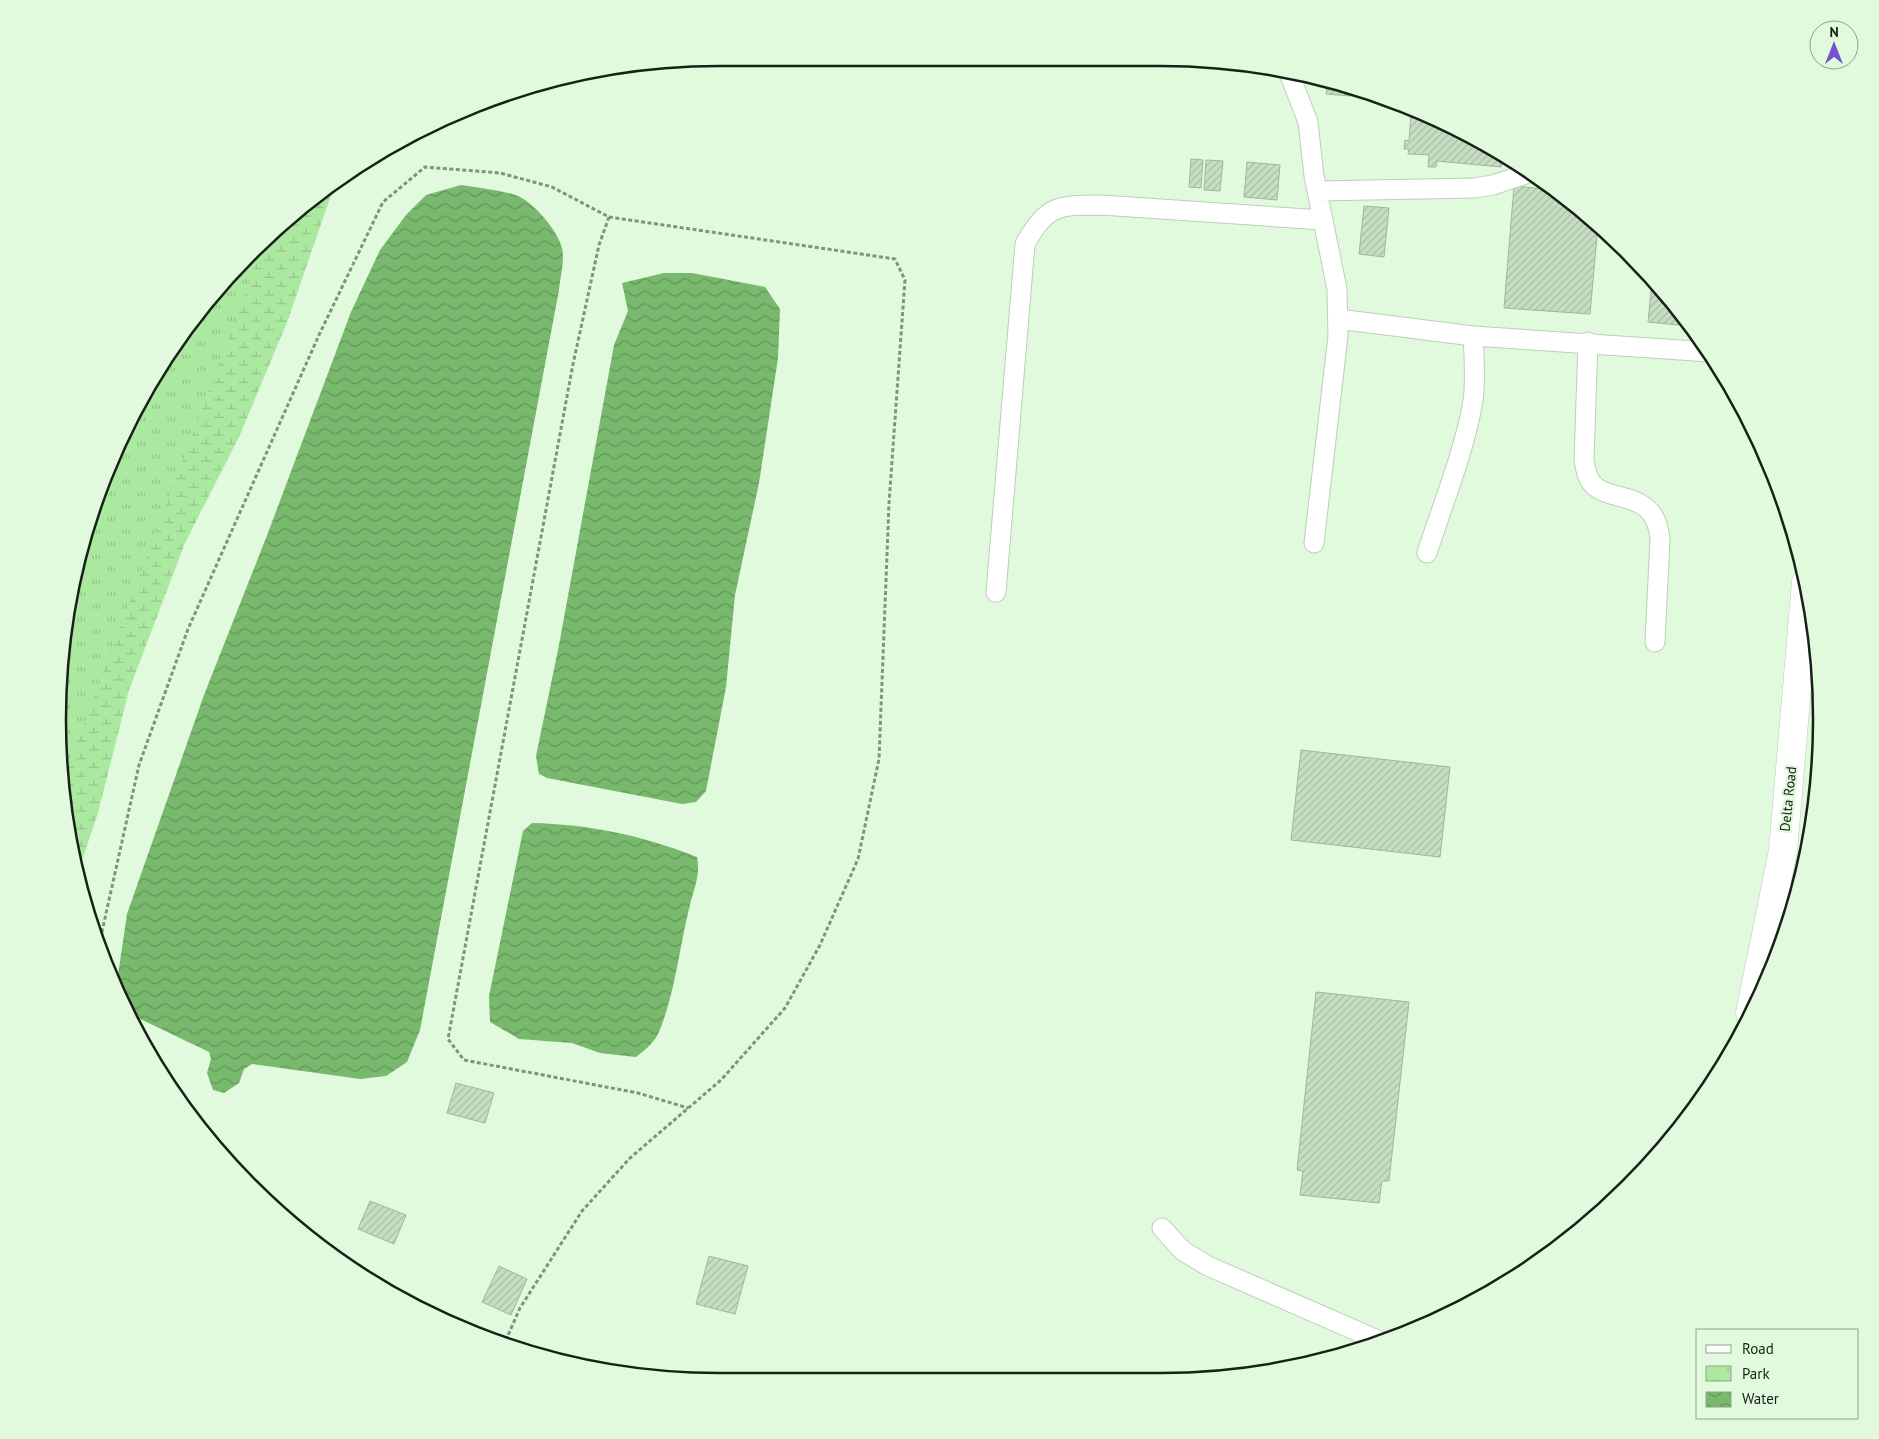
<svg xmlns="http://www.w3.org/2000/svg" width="1879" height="1439" font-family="'PT Sans',sans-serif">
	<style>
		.wetland { fill: url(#wetland-marsh) }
		.park { fill: url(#park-tufts) }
		.water { fill: url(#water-waves) }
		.building { fill: url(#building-hatch); stroke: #a0b79c }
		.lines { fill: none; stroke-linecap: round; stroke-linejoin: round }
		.lane-casing { stroke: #bad1b6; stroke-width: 21 }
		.street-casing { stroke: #bad1b6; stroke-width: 29 }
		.path { stroke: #81927f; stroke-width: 3; stroke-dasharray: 4 2.5; stroke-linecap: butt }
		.lane { stroke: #fff; stroke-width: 19 }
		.street { stroke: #fff; stroke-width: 28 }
		.labels { text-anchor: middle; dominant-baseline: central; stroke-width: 5; stroke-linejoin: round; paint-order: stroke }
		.street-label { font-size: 14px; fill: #182117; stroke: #e1f9dd }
		.rim { fill: none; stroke: #182117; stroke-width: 2.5 }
	</style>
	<defs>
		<pattern id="wetland-marsh" width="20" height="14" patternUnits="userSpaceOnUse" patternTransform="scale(1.25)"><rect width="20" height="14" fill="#abe8a0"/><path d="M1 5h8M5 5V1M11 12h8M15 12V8" fill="none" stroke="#92c789"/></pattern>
		<pattern id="park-tufts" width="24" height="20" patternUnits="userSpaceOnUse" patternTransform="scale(1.25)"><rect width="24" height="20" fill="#abe8a0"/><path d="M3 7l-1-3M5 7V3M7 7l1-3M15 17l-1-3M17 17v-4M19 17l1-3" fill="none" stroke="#92c789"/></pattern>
		<pattern id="water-waves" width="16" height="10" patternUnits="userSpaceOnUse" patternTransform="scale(1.25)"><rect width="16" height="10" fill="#79b96e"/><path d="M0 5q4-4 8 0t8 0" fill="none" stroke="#629659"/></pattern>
		<pattern id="building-hatch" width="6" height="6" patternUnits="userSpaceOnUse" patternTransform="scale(1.25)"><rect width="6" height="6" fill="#c6dec2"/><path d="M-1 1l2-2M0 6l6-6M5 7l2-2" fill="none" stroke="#a9bea6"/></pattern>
	</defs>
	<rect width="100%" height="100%" fill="#e1f9dd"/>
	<path class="wetland" d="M333 189 288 320 239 437 185 543 129 690 98 813 78 872 58 720 80 548 146 389 251 252Z"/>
	<path class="park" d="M265 241 65 774 58 720 80 548 146 389 251 252Z"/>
	<path class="water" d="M461 185C480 188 500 190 518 196 534 203 558 231 562 248 565 260 560 278 559 290L420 1030 407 1062 386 1076 360 1079 252 1064 244 1069 239 1083 224 1093 213 1090 207 1073 211 1059 209 1052 134 1016 117 982 127 914 204 695 266 538 351 312 380 250 406 215 426 195Z
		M664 273H692L765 287 780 309 778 358 759 483 735 595 726 687 706 791 696 802 682 804 547 778 539 774 536 756 559 645 614 345 628 311 622 283Z
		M532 823C588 824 645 836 697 857 701 876 693 890 689 909 679 950 675 993 659 1032 654 1043 645 1050 636 1057L600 1053 572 1043 519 1039 490 1022 489 996 523 831Z"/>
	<path class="building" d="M1328 80 1352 88 1351 96 1326 94Z
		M1411 113 1420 114 1453 126 1506 159V161L1502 162 1501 167 1437 161 1436 167H1428L1429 155 1408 154 1409 149H1404L1405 140 1409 141Z
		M1191 159 1203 160 1201 188 1189 187Z
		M1206 160 1223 161 1220 191 1204 190Z
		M1247 162 1280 165 1277 200 1244 197Z
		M1514 186 1555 190 1598 225 1590 314 1504 308Z
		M1364 206 1389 208 1384 257 1359 254Z
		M1652 281 1679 314 1678 325 1648 322Z
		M1301 750 1450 767 1440 857 1291 840Z
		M1316 992 1409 1002 1389 1181H1382L1379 1203 1300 1195 1303 1171 1297 1170Z
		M456 1083 494 1093 485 1123 447 1113Z
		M370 1201 406 1215 394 1244 358 1229Z
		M709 1256 748 1266 735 1314 696 1304Z
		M499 1266 527 1279 511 1315 482 1302Z"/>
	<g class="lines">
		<g class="lane-casing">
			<path id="lane" d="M1289 73 1308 122 1314 176 1337 289 1338 336 1314 543
				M1318 191 1474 188 1493 185 1529 173
				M1338 319 1473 336 1710 352
				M1588 342 1584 460C1585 466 1586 473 1589 479 1604 507 1655 484 1660 539L1655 642
				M1427 553C1443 503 1464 453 1473 401 1476 380 1474 358 1473 336
				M996 592 1025 244C1047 205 1058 205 1101 205L1323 220
				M1162 1228 1183 1251 1208 1266 1382 1342"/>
		</g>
		<g class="street-casing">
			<path id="street" d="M1750 1013 1783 851 1806 582"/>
		</g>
		<path class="path" d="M609 217 599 245 573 364 448 1039 464 1060 638 1093 688 1108
			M99 945 139 765 188 629 319 335 383 202 425 167 500 173 552 187 609 217 895 259 905 280 889 503 879 759 858 859 820 945 785 1008 721 1080 630 1158 582 1211 520 1308 505 1342"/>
		<use href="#lane" class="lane"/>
		<use href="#street" class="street"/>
	</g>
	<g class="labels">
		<g class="street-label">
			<text transform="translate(1788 799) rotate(-84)">Delta Road</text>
		</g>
	</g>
	<path d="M0 0H1879V1439H0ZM719 66H1160A653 653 0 0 1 1813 719V720A653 653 0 0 1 1160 1373H719A653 653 0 0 1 66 720V719A653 653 0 0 1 719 66Z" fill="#e1f9dd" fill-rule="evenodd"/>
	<path class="rim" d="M719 66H1160A653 653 0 0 1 1813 719V720A653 653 0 0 1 1160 1373H719A653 653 0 0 1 66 720V719A653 653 0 0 1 719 66Z"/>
	<rect x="1696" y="1329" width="162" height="90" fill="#e1f9dd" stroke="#91a38e"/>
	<rect x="1706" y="1345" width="25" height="8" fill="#ffffff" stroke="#91a38e"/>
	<text x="1742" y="1354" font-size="15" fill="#182117">Road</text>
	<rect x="1706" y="1366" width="25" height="15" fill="url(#park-tufts)" stroke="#91a38e"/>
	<text x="1742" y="1379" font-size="15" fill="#182117">Park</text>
	<rect x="1706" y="1392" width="25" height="15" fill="url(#water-waves)" stroke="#91a38e"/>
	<text x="1742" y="1404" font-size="15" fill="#182117">Water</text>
	<g transform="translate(1834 45)"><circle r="24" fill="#e1f9dd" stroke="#91a38e"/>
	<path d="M0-4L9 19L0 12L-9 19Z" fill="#7354ce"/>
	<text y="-8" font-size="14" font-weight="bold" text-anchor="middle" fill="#182117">N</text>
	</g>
</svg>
